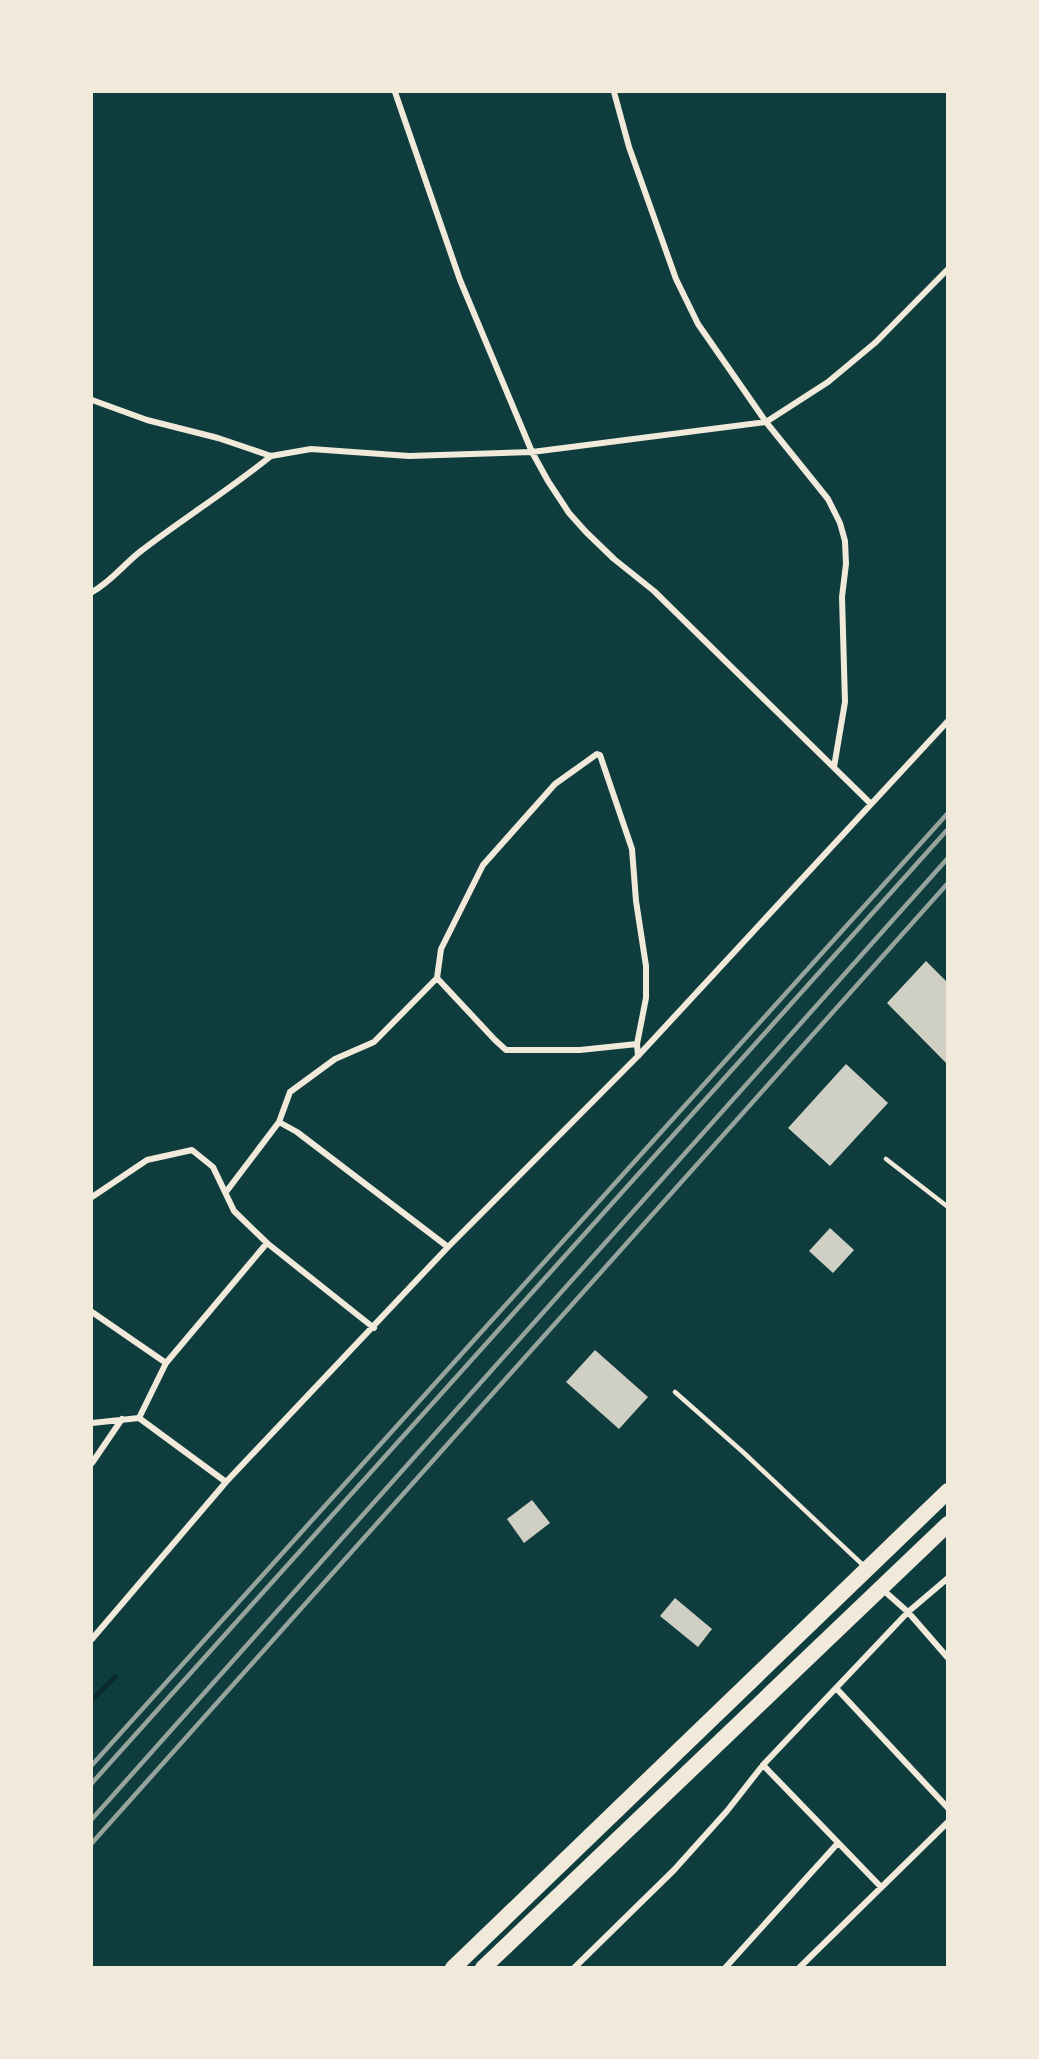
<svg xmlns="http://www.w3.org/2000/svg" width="1039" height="2059" font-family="'IBM Plex Serif',serif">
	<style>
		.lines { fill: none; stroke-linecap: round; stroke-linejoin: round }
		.stream { stroke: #0a2a2b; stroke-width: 5 }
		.building { fill: #cfcfc3 }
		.service { stroke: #f1e9da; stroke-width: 4.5 }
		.minor { stroke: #f1e9da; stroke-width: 6 }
		.trunk { stroke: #f1e9da; stroke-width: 16 }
		.rail { stroke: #97a49c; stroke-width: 4.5 }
	</style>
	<rect width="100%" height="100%" fill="#0f3d3e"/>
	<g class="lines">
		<path class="stream" d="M92 1700 115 1677"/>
	</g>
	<path class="building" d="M926 961 948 983V1065L887 1003Z
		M846 1064 888 1103 830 1166 788 1128Z
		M830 1228 854 1250 833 1273 809 1251Z
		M595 1350 648 1397 619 1429 566 1382Z
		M532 1500 550 1523 524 1543 507 1519Z
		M675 1598 712 1629 698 1647 660 1616Z"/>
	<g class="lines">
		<path class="service" d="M886 1159 948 1207
			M675 1392 744 1453 865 1567"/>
		<path class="minor" d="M395 92 460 280 532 452 548 481 569 513 586 532 614 559 654 591 871 804
			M614 92 629 147 676 279 698 324 766 422 828 499 840 523 845 541 846 564 842 597 845 702 834 767
			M92 400 147 420 218 438 271 456 311 449 409 456 532 452 766 422 828 382 876 342 948 269
			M92 592C111 582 124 564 141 551 184 518 229 490 271 456
			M437 978 495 1040 506 1050H580L637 1044
			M279 1122 297 1132 448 1247
			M226 1192 279 1122 290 1092 335 1059 374 1042 437 978 441 949 483 865 555 784 597 754 600 755 632 849 636 901 646 966V998L637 1044 638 1056
			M92 1197 147 1160 192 1150 213 1167 234 1211 267 1243
			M92 1312 166 1363
			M139 1418 166 1363 267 1243 374 1328
			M92 1423 139 1418 226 1482
			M92 1463 122 1419
			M882 1589 908 1612 948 1658
			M92 1639 226 1482 448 1247 638 1056 948 721
			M836 1688 948 1808
			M763 1765 881 1887
			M800 1967 948 1822
			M574 1968 674 1870 727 1811 763 1765 908 1612 948 1578
			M725 1968 838 1843"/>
		<path class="trunk" d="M453 1968 948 1491
			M483 1968 948 1524"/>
		<path class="rail" d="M92 1765 948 813
			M92 1783 948 829
			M92 1819 948 858
			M92 1843 948 883"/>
	</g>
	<rect width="1039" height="2059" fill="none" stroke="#f1e9da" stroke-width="186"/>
</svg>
